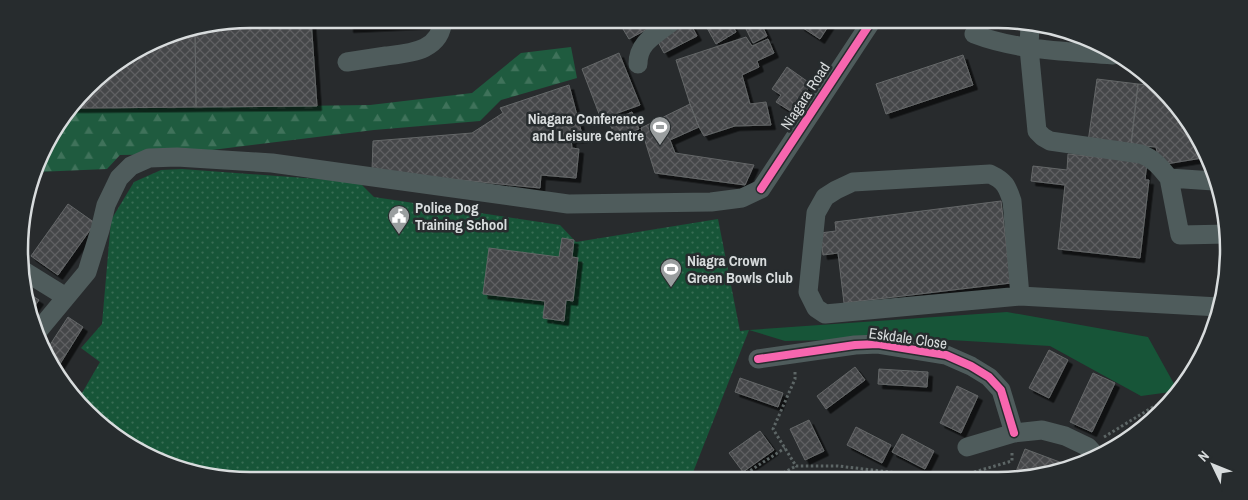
<svg xmlns="http://www.w3.org/2000/svg" width="1248" height="500" font-family="'Archivo Narrow',sans-serif">
	<style>
		.green { fill: #175538 }
		.forest { fill: url(#forest-firs) }
		.park { fill: url(#park-dots) }
		.building { fill: url(#building-cross-hatch); stroke: #646768; filter: url(#shadow) }
		.lines { fill: none; stroke-linecap: round; stroke-linejoin: round }
		.path { stroke: #5d6666; stroke-width: 3; stroke-dasharray: 2.5 2.5; stroke-linecap: butt }
		.minor { stroke: #4f5c5c; stroke-width: 19 }
		.cycleway-casing { stroke: #272c2e; stroke-width: 11 }
		.cycleway { stroke: #f766af; stroke-width: 8 }
		.labels { text-anchor: middle; dominant-baseline: central; stroke-width: 5; stroke-linejoin: round; paint-order: stroke }
		.street-label { font-size: 15px; fill: #d8dcdd; stroke: #272c2e }
		.poi-label { font-size: 15px; font-weight: bold; fill: #d8dcdd; stroke: #272c2e; text-anchor: start }
		.rim { fill: none; stroke: #d8dcdd; stroke-width: 2.5 }
	</style>
	<defs>
		<pattern id="forest-firs" width="22" height="20" patternUnits="userSpaceOnUse" patternTransform="scale(1.25)"><rect width="22" height="20" fill="#1f5b3f"/><path d="M5 1l3.5 6h-7zM16 11l3.5 6h-7z" fill="#3f725a"/></pattern>
		<pattern id="park-dots" width="8" height="8" patternUnits="userSpaceOnUse" patternTransform="scale(1.25)"><rect width="8" height="8" fill="#175538"/><path d="M2 2h.1M6 6h.1" fill="none" stroke="#386d54" stroke-width="1.8" stroke-linecap="round"/></pattern>
		<pattern id="building-cross-hatch" width="8" height="8" patternUnits="userSpaceOnUse" patternTransform="scale(1.25)"><rect width="8" height="8" fill="#454648"/><path d="M0 0l8 8M0 8l8-8" fill="none" stroke="#5f6062"/></pattern>
		<filter id="shadow"><feDropShadow dx="4.5" dy="4.5" stdDeviation="0" flood-color="#0009"/></filter>
	</defs>
	<rect width="100%" height="100%" fill="#282b2d"/>
	<path class="green" d="M1007 312 1148 337 1178 391 1141 396 1050 346 916 338 785 341 749 330Z"/>
	<path class="forest" d="M571 47 577 78 501 100 480 121 374 130 180 154 120 155 107 169 37 172 50 135 71 109 370 105 472 93 521 53Z"/>
	<path class="park" d="M182 169 359 182 374 197 560 225 576 242 718 219 740 331 749 330 690 480 250 481 176 469 109 434 78 400 100 362 81 348 102 324 111 220 134 182 161 170Z"/>
	<path class="building" d="M250 19H311L317 106 196 107 195 28Z
		M349 19H433V24L349 28Z
		M617 19H666L629 39Z
		M702 19H729L736 32 716 44Z
		M741 19H759L767 36 753 43Z
		M804 19H833L820 39 800 26Z
		M689 21 697 36 664 53 656 38Z
		M195 28 196 107 84 108V93L98 76 175 31Z
		M746 37 752 46 768 39 774 53 757 61 759 67 742 75 750 104 766 102 771 125 735 126 704 136 699 127 690 104 676 60Z
		M619 53 640 105 601 119 582 69Z
		M963 55 973 85 886 114 876 84Z
		M787 67 811 84 792 112 776 102 781 95 772 89Z
		M1097 79 1138 84 1131 145 1088 142Z
		M1138 84 1158 86 1205 147 1208 157 1160 165 1156 147 1131 145Z
		M569 85 583 138 571 139 572 148 579 149 576 178 541 175 540 188 372 171 373 141 472 133 503 113 500 108Z
		M84 93V108H71Z
		M690 104 699 127 670 140 675 153 754 165 745 185 655 173 641 128Z
		M632 112 639 129 616 138 609 122Z
		M1068 154 1147 162 1145 180H1149L1140 258 1058 249 1065 185 1031 181 1033 166 1067 170Z
		M1001 201 1011 283 844 303 838 253 823 255 820 233 836 231 835 222Z
		M68 204 95 223 58 275 31 256Z
		M562 238 574 240 572 257 578 258 573 301 566 300 564 321 543 318 545 301 483 294 489 248 559 257Z
		M23 290 39 300 30 313 23 295Z
		M68 317 83 327 55 372 46 351Z
		M1049 350 1068 360 1049 398 1029 388Z
		M855 367 865 380 826 409 817 396Z
		M879 369 928 372 927 387 878 384Z
		M1093 373 1115 383 1092 432 1070 422Z
		M740 378 783 393 778 407 735 392Z
		M957 386 978 396 961 433 940 423Z
		M809 420 824 451 805 460 790 429Z
		M1139 422 1144 428 1125 440 1121 435Z
		M856 427 891 445 882 463 847 445Z
		M760 431 774 450 743 472 729 453Z
		M902 434 934 451 925 469 892 452Z
		M1025 449 1073 467 1029 479 1015 474Z
		M868 474V480H813L812 479Z
		M882 474 908 480H881Z"/>
	<g class="lines">
		<path class="path" d="M795 372V379L773 429 796 466H838L950 479 1012 461V451
			M1104 437 1153 407 1171 400
			M745 480 742 476 785 448
			M770 480 796 466"/>
		<path class="minor" d="M1030 24 1029 48 1037 131 1043 137 1050 141 1141 154C1153 158 1161 168 1169 178L1214 181
			M974 34C1018 51 1067 51 1113 55
			M347 62C360 60 373 58 386 56 411 53 441 51 443 19
			M638 64C638 40 660 33 675 19
			M1169 178 1180 235 1229 234
			M24 271 66 297
			M1020 296 1012 201C1007 186 1005 181 990 174L853 182 836 190 825 197 816 213 808 292 816 308 825 314 1020 296 1219 307
			M38 331 87 272 100 230 106 205 119 178 131 166 149 158 177 157 272 163 568 204 711 202 742 198 761 189 873 19
			M758 359 855 345 878 344 946 355 971 366 989 377 1001 390 1014 433
			M967 447 1014 433 1042 430 1065 436 1088 447 1097 457"/>
		<g class="cycleway-casing">
			<path id="cycleway" d="M761 189 873 19
				M758 359 855 345 878 344 946 355 971 366 989 377 1001 390 1014 433"/>
		</g>
		<use href="#cycleway" class="cycleway"/>
	</g>
	<defs>
		<g id="stadium-pin" transform="scale(1.125)"><path d="M0 17L-7.5 6A9.5 9.5 0 1 1 7.5 6Z" fill="#9a9e9f" stroke="#272c2e"/><path d="M0-5a6.5 5 0 1 0 0 10a6.5 5 0 1 0 0-10ZM-3.5-1.8h7v3.6h-7Z" fill="#fff"/></g>
		<g id="civic-pin" transform="scale(1.125)"><path d="M0 17L-7.5 6A9.5 9.5 0 1 1 7.5 6Z" fill="#9a9e9f" stroke="#272c2e"/><path d="M-.6-6.5H3V-4.5H.6V-3L4-1V1h2V6H-6V1h2V-1L-.6-3ZM-1.2 2.5V6h2.4V2.5Z" fill="#fff"/></g>
	</defs>
	<g fill-rule="evenodd">
		<use href="#stadium-pin" x="660" y="127"/>
		<use href="#civic-pin" x="399" y="216"/>
		<use href="#stadium-pin" x="671" y="269"/>
	</g>
	<g class="labels">
		<g class="street-label">
			<text transform="translate(805 96) rotate(-57)">Niagara Road</text>
			<text transform="translate(908 338) rotate(8)">Eskdale Close</text>
		</g>
		<g class="poi-label">
			<text x="644" y="118" text-anchor="end">Niagara Conference<tspan x="644" dy="17">and Leisure Centre</tspan></text>
			<text x="415" y="207">Police Dog<tspan x="415" dy="17">Training School</tspan></text>
			<text x="687" y="260">Niagra Crown<tspan x="687" dy="17">Green Bowls Club</tspan></text>
		</g>
	</g>
	<path d="M0 0H1248V500H0ZM250 28H998A222 222 0 0 1 1220 250V250A222 222 0 0 1 998 472H250A222 222 0 0 1 28 250V250A222 222 0 0 1 250 28Z" fill="#272c2e" fill-rule="evenodd"/>
	<path class="rim" d="M250 28H998A222 222 0 0 1 1220 250V250A222 222 0 0 1 998 472H250A222 222 0 0 1 28 250V250A222 222 0 0 1 250 28Z"/>
	<g transform="translate(1213 465) rotate(313)" stroke="#272c2e" stroke-width="4" paint-order="stroke">
	<path d="M0-4L9 19L0 12L-9 19Z" fill="#d8dcdd"/>
	<text y="-8" font-size="14" font-weight="bold" text-anchor="middle" fill="#d8dcdd">N</text>
	</g>
</svg>
